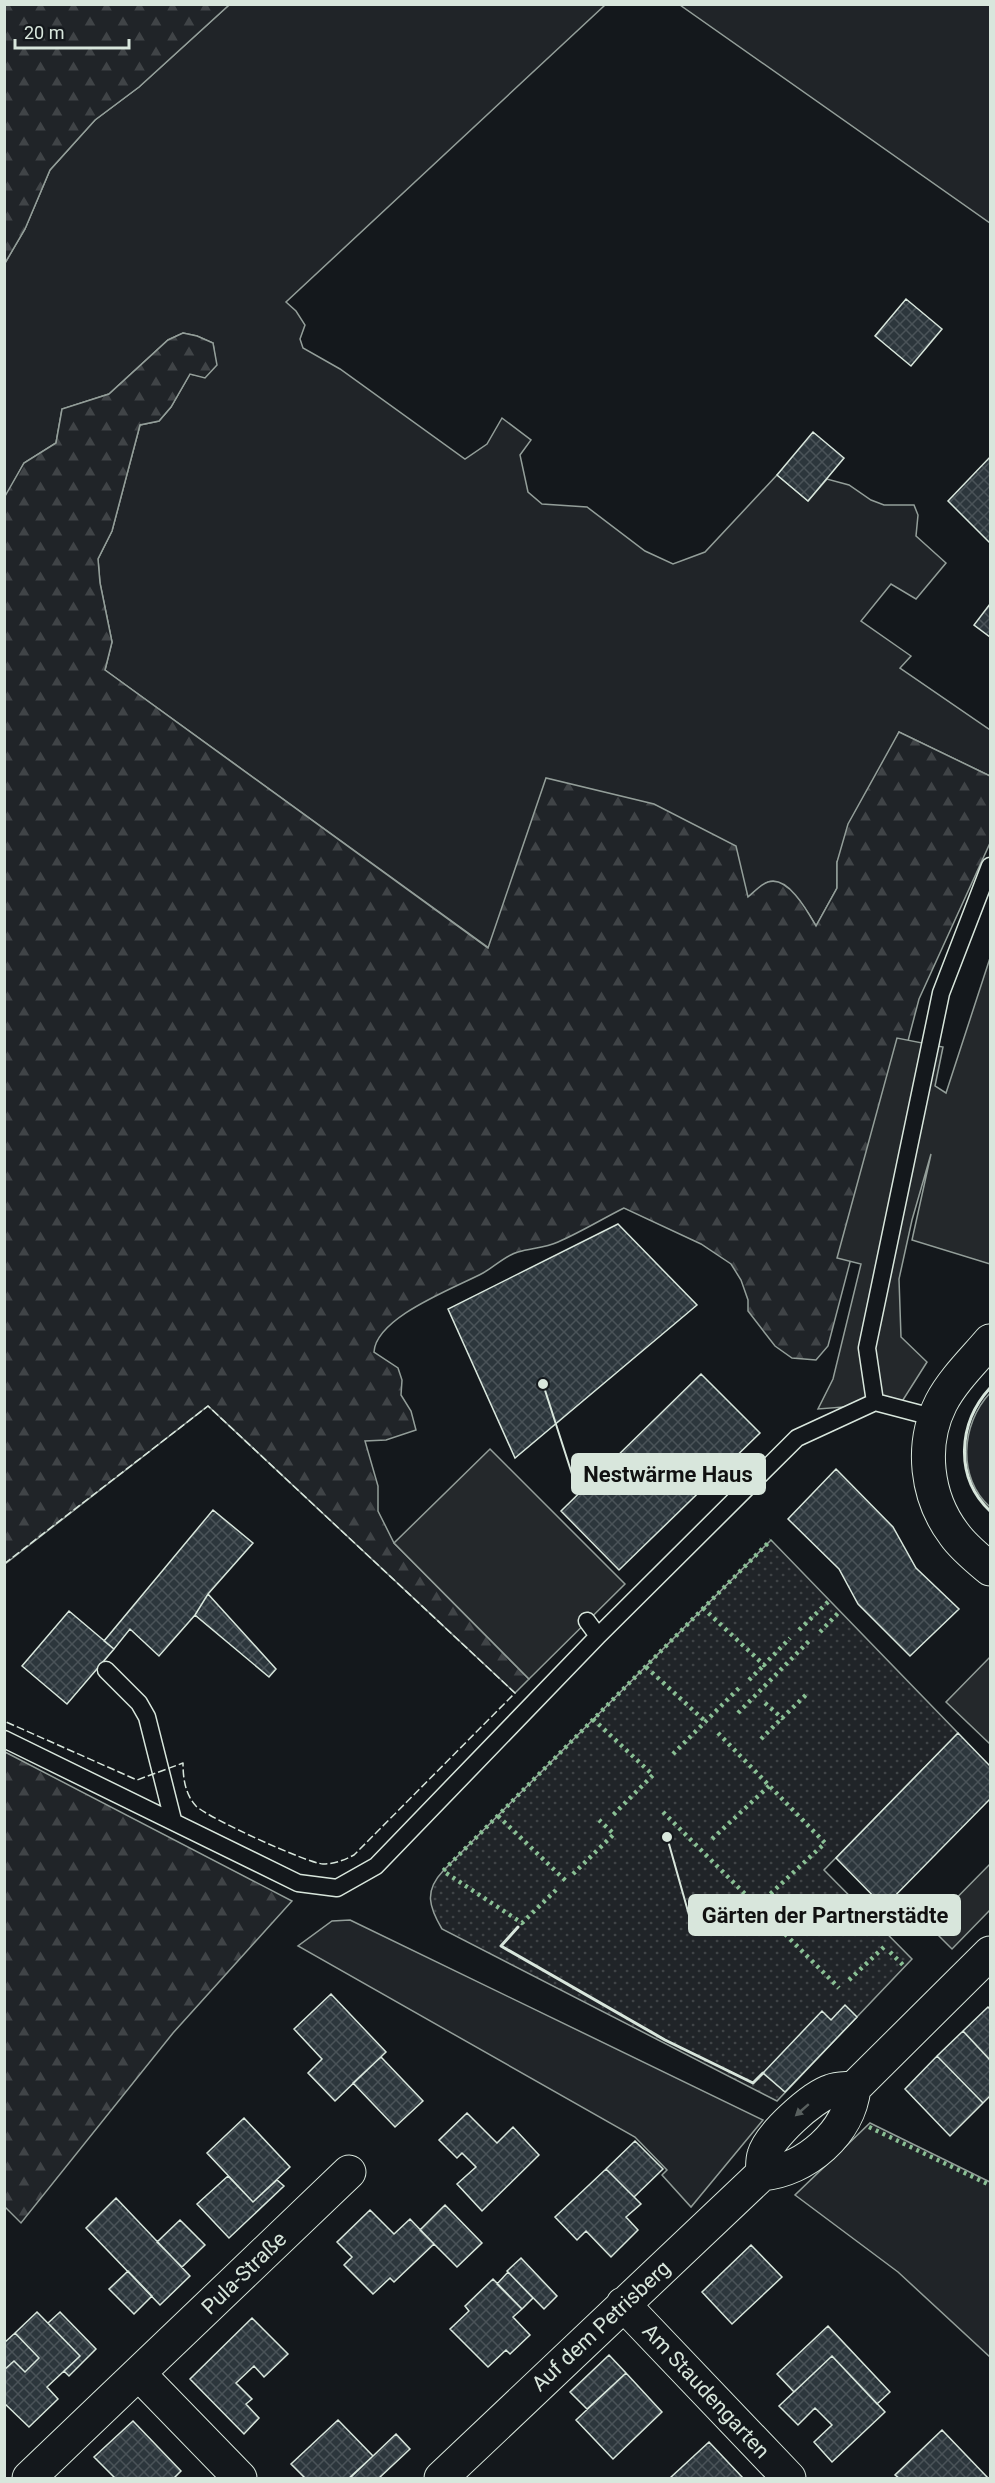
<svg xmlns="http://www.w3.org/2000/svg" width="995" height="2483" font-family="Roboto,sans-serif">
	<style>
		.grass { fill: #202428; stroke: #939e99; stroke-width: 1.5 }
		.forest { fill: url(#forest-firs); stroke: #939e99; stroke-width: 1.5 }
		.park { fill: url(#park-dots); stroke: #939e99; stroke-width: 1.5 }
		.parking { fill: #24282b; stroke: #939e99; stroke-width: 1.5 }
		.building { fill: url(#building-cross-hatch); stroke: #d8e6dc; stroke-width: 1.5 }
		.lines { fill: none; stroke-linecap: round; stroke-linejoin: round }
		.lane-casing { stroke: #d8e6dc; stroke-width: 19 }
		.street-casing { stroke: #d8e6dc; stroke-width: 35 }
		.lane { stroke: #14181c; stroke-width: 16 }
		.street { stroke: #14181c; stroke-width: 33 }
		.hedge { stroke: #8ac095; stroke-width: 4.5; stroke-dasharray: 3 4.5; stroke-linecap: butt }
		.fence { stroke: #d8e6dc; stroke-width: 1.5; stroke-dasharray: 8 3; stroke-linecap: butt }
		.wall { stroke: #d8e6dc; stroke-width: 3 }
		.oneway { fill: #59605f }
		.labels { text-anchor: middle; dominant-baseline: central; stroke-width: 4.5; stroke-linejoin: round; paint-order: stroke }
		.street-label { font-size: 21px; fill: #d8e6dc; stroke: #14181c }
		.leader { fill: none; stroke: #d8e6dc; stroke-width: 2 }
		.callout-dot { fill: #d8e6dc; stroke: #14181c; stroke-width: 2 }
		.callout { fill: #d8e6dc; stroke: #d8e6dc; stroke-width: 2 }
		.callout-label { font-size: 22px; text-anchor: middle; font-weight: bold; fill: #111 }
	</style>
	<defs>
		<pattern id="forest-firs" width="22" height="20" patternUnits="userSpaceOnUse" patternTransform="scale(1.5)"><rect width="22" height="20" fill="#202428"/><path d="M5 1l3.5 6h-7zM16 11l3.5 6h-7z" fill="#404447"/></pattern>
		<pattern id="park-dots" width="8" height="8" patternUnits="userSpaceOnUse" patternTransform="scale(1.5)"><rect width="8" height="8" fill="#202428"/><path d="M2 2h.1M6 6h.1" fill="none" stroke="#404447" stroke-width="1.8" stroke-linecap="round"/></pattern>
		<pattern id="building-cross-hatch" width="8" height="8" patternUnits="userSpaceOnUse" patternTransform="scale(1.5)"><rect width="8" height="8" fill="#2c363c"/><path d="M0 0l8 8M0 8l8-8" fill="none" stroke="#4a5358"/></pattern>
	</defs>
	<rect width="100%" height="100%" fill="#14181c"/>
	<path class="grass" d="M229 5H605L286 302 296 311 305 325 300 339 303 348 340 369 465 459 487 444 502 418 531 440 520 455 528 492 542 504 587 507 645 551 673 564 705 552 777 475 808 501 827 479 849 485 871 500 884 505H914L918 515 916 536 946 563 916 599 891 584 861 621 911 656 900 668 990 730V776L899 732 837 862V888L816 926C800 899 797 894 768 882L748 897 489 948 105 670 112 642 100 583 98 559 112 531 140 425 159 421 171 407 190 374 205 377 216 365 213 343 197 336 183 333 168 340 109 394 62 409 56 443 24 463 5 498V263L25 229 50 170 95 120 139 87Z
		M680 5H990V223Z
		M990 1393V1507C957 1478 961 1424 990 1393Z
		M350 1920 763 2120 691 2207 662 2175 667 2170 635 2137 298 1946 332 1921Z
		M870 2123 990 2182V2357L898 2272 795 2195Z"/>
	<path class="forest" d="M5 4 229 5 139 87 95 120 50 170 25 229 5 263Z
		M183 333 197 336 213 343 217 365 205 378 190 374 171 407 159 421 140 425 112 531 98 559 100 583 112 642 105 670 488 948 546 778 654 804 736 846 748 897C753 893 761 884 768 882 788 875 808 912 816 926L837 888V862L848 824 899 732 990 776V843L919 999 828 1346 816 1360 792 1358 775 1346 748 1311V1300L741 1280 731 1264 701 1244 624 1208C602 1219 581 1232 558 1242 545 1248 532 1248 518 1252 506 1255 494 1267 483 1273 455 1288 376 1317 374 1352L398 1368 402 1380 401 1395 411 1411 416 1430 386 1440 365 1441 378 1486V1511L394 1543 529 1679 515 1693 208 1406 5 1564 4 498 24 463 56 443 62 409 109 394 168 340Z
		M5 1752 292 1901 173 2033 21 2223 4 2206Z"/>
	<path class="park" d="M771 1540 958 1733 824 1870 912 1959 777 2101 442 1929C429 1907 424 1891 443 1871Z"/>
	<path class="parking" d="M990 958V1264L912 1240 931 1154 912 1220 899 1279 901 1337 927 1362 896 1411 857 1406 818 1409 833 1379 861 1264 837 1258 897 1038 943 1047 935 1086 946 1093Z
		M490 1449 625 1584 529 1679 394 1543Z
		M990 1657V1744L946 1702Z
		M990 1864V1910L952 1949 929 1926Z"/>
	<path class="building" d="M906 299 942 329 911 366 875 336Z
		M813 432 844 458 808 501 777 475Z
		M990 457V543L948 501Z
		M990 604V637L974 625Z
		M618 1224 697 1305 515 1458 448 1309Z
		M701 1374 760 1433 619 1570 561 1511Z
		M836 1469 893 1527 916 1568 959 1609 910 1656 858 1604 839 1569 788 1519Z
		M213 1510 253 1543 208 1594 195 1615 159 1656 130 1629 114 1649 104 1641Z
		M208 1594 276 1669 269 1677 195 1615Z
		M69 1611 114 1649 67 1704 22 1666Z
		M958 1733 990 1766V1799L884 1907 836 1858Z
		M331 1994 386 2052 335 2101 308 2073 322 2059 294 2029Z
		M845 2005 857 2017 785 2092 763 2073 822 2011 831 2020Z
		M988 2007 990 2009V2060L963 2031Z
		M963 2031 990 2060V2096L983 2103 937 2056Z
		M937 2056 983 2103 950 2136 905 2089Z
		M381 2057 423 2101 395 2127 353 2083Z
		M467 2113 497 2143 513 2127 539 2155 482 2211 457 2184 476 2167 462 2153 457 2158 439 2140Z
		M244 2118 290 2167 253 2202 207 2153Z
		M635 2141 663 2169 634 2197 606 2169Z
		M606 2169 641 2204 626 2217 638 2230 611 2257 586 2231 577 2240 555 2217Z
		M228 2176 253 2202 277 2180 284 2186 229 2238 197 2204Z
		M116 2198 190 2276 160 2305 86 2228Z
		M445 2205 482 2243 457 2267 420 2230Z
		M370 2210 394 2234 410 2219 434 2244 394 2282 390 2278 373 2294 344 2265 352 2257 337 2242Z
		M180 2220 205 2245 182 2267 157 2242Z
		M751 2245 782 2277 732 2324 702 2292Z
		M521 2258 557 2296 544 2309 507 2271Z
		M128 2271 152 2296 134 2314 109 2289Z
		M508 2272 533 2298 522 2309 497 2284Z
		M493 2279 522 2309 513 2317 530 2335 510 2354 506 2350 488 2367 450 2329 469 2311 465 2306Z
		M37 2312 80 2356 47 2387 58 2399 29 2427 4 2403V2370L14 2361 25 2372 39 2358 15 2333Z
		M60 2312 96 2349 69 2376 64 2371 80 2356 48 2323Z
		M252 2318 288 2354 264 2377 254 2366 236 2383 252 2399 246 2404 259 2418 244 2434 190 2379Z
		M828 2326 890 2392 877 2404 832 2356 794 2392 777 2374Z
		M15 2333 39 2358 25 2372 14 2361 4 2370V2343Z
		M609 2355 626 2373 587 2409 570 2392Z
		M832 2356 885 2412 832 2462 814 2442 832 2425 815 2408 798 2425 779 2406Z
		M626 2373 662 2412 613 2459 576 2420Z
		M338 2420 373 2456 349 2478H305L291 2464Z
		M133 2421 181 2471 174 2478H115L94 2457Z
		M942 2430 988 2478H899L895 2475Z
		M396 2434 410 2449 379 2478H350Z
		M709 2442 743 2478H670Z"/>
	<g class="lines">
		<g class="lane-casing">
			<path id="lane" d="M875 1402 867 1348 941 993 990 866
				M587 1621 598 1636
				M106 1670 139 1703 147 1717 173 1820
				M4 1739 298 1883 337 1888 376 1866 598 1636 797 1438 875 1402 936 1418"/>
		</g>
		<g class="street-casing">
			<path id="street" d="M990 1341C974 1360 953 1380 941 1403 920 1445 926 1497 954 1534 963 1547 978 1559 990 1569
				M762 2174C763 2168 762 2161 764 2155 769 2136 812 2097 831 2091 838 2088 847 2089 854 2088L990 1953
				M623 2304 789 2478
				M139 2374 240 2478
				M29 2478 349 2172
				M441 2478 762 2174C806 2170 849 2133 854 2088"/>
		</g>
		<use href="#lane" class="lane"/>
		<use href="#street" class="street"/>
		<path class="hedge" d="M703 1608 764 1665 790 1638
			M799 1630 829 1601
			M820 1632 840 1611
			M646 1667 706 1722
			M749 1680 764 1665
			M765 1703 782 1718 808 1693
			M738 1713 811 1639
			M593 1719 653 1775 613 1815
			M718 1733 825 1843 767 1897
			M761 1739 782 1718
			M673 1754 741 1686
			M663 1812 839 1988
			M498 1816 566 1881
			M712 1839 769 1786
			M573 1874 614 1834 599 1820
			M556 1890 522 1923 443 1871 771 1540
			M890 1952 905 1967
			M849 1980 885 1946
			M869 2127 990 2185"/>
		<path class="fence" d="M4 1564 208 1406 515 1693 354 1855C344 1860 335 1864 323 1864 307 1863 208 1818 196 1806 185 1794 183 1778 183 1763L137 1780 4 1721"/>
		<path class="wall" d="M990 1388C958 1423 954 1477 990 1511
			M518 1927 501 1946 665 2040 753 2083 763 2073"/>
	</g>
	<defs><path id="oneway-solid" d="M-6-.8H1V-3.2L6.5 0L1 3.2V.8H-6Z" transform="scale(1.5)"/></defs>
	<use class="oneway" href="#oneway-solid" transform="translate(802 2110) rotate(139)"/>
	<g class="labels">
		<g class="street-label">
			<text transform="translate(244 2273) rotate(-44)">Pula-Straße</text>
			<text transform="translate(601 2326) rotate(-43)">Auf dem Petrisberg</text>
			<text transform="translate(706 2391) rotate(47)">Am Staudengarten</text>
		</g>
	</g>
	<path class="leader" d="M543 1384L572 1474M667 1837L689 1915"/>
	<g class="callout-dot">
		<circle cx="543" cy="1384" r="6"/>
		<circle cx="667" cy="1837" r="6"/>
	</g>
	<g class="callout">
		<rect x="572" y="1454" width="193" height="40" rx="6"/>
		<rect x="689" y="1895" width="271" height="40" rx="6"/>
	</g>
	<g class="callout-label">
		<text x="668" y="1482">Nestwärme Haus</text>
		<text x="825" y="1923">Gärten der Partnerstädte</text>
	</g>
	<rect width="995" height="2483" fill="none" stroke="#d8e6dc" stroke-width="12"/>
	<path d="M15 39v9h114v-9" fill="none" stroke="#d8e6dc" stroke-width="3"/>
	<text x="24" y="39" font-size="18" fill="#d8e6dc" stroke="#14181c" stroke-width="4.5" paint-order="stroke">20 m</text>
</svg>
